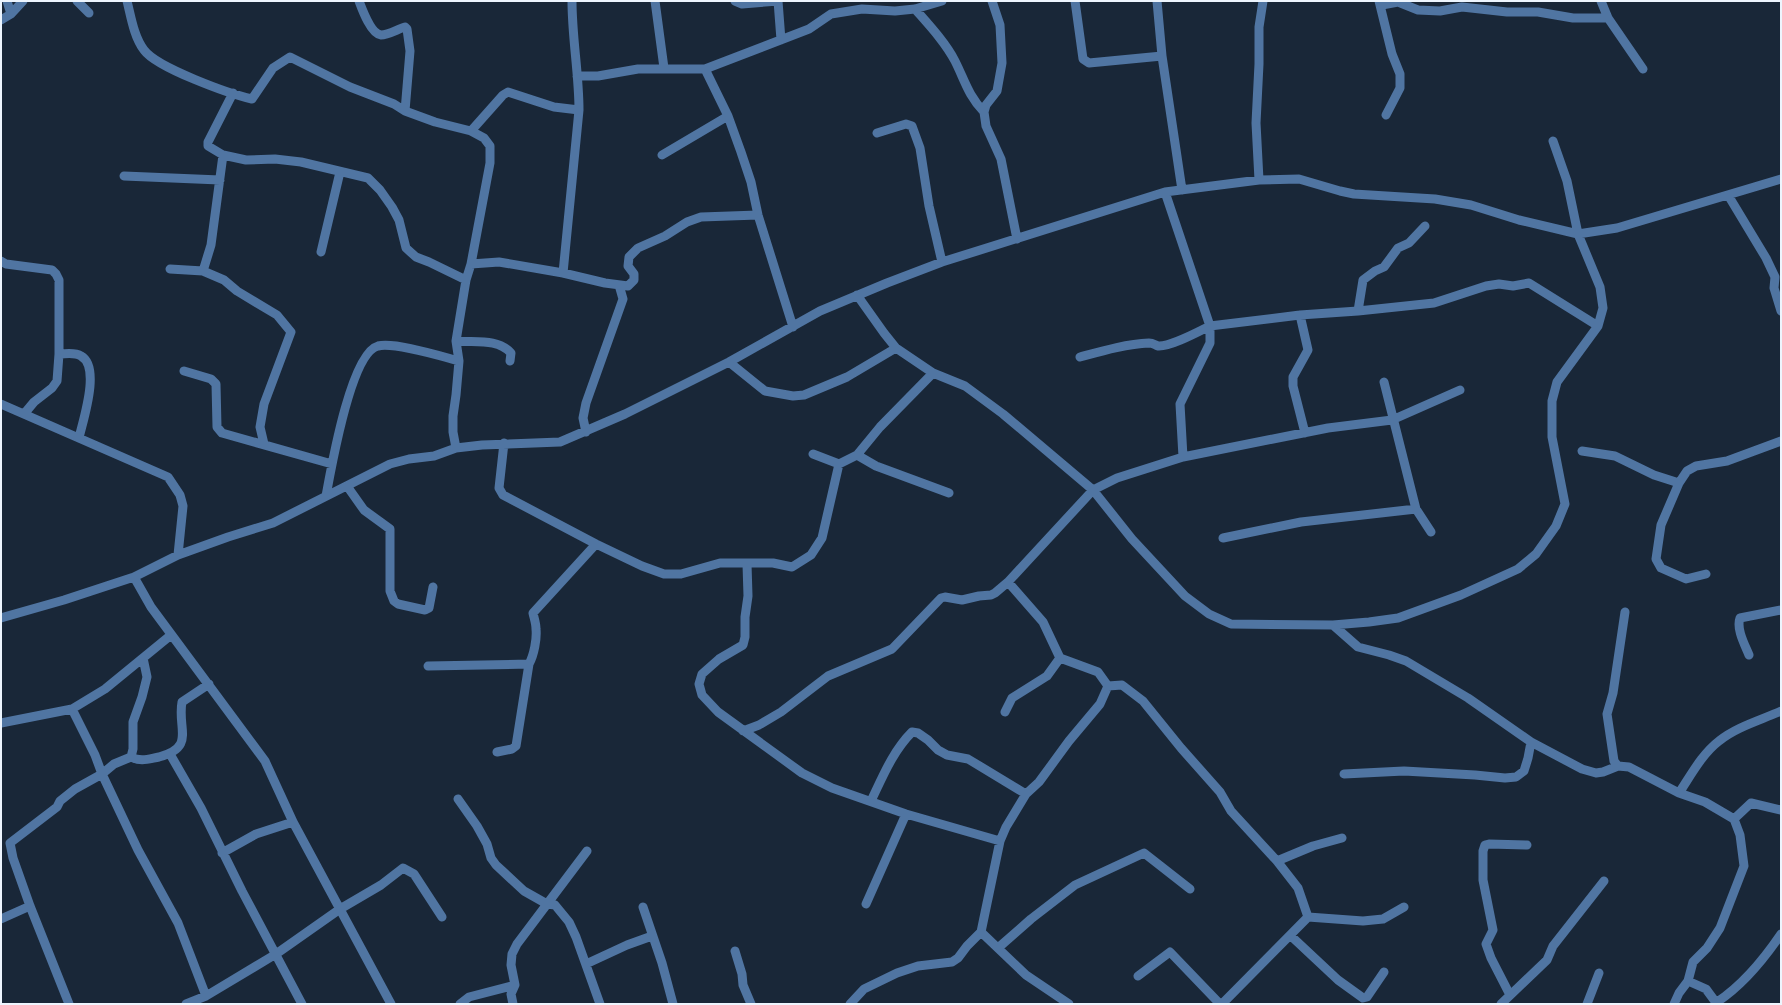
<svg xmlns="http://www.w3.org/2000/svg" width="1782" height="1005" font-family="'PT Sans',sans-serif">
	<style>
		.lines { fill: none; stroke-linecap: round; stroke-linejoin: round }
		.minor { stroke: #5075a2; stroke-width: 9 }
	</style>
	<rect width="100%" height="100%" fill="#192738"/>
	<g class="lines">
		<path class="minor" d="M7 1 11 14
			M77 1 89 13
			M127 1C131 17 134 37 144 50 157 68 230 94 252 99L273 68 290 57 350 87 394 104 405 111 435 122 471 131 484 138 490 146V163L471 264 466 280 456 341 459 361 456 395 453 416V432L456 448
			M359 1C362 9 371 34 381 35 388 35 398 29 405 27L407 29 410 51 405 111
			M655 1 664 68
			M735 1 742 4 778 1
			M778 1 781 40
			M992 1 1000 25 1002 63 997 91 986 105 984 112 986 126 1001 159 1017 239
			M1075 1 1083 59 1089 63 1162 56
			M1157 1 1162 56 1182 190
			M1379 1 1392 54 1400 74V88L1386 115
			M1601 1 1608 18 1643 69
			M1382 5 1398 2 1418 10 1440 11 1462 7 1507 12H1538L1573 18H1608
			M915 9C929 25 945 42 955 61 965 81 968 95 984 112
			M1 20 11 14 23 1
			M705 69 728 116 741 152 751 182 758 215 793 327
			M577 76H598L638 69H705L809 29 831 14 862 9 895 11 915 9 942 1
			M233 93 208 142V146L223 155 246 160 275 159 301 162 368 178 380 190 392 207 399 220 406 248 416 257 429 262 466 280
			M471 131 503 95 508 92 554 107 579 110
			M877 133 906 124 912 126 920 148 929 206 942 262
			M662 155 728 116
			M124 176 220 180
			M1259 180 1256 123 1259 64V27L1263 1
			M1728 195 1766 258 1775 277 1774 288 1781 311
			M321 252 340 172
			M1 261 6 264 52 270 56 274 59 280V354L57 381 52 388 34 402 24 414
			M471 264 499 262 563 273 605 283 628 286 634 280V274L628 266 629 257 638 248 665 236 687 222 701 217 758 215
			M170 269 203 271 224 280 237 291 277 315 291 332 264 404 260 427 264 444
			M203 271 211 245 223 155
			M563 273 579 110C579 74 572 38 572 1
			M857 295 884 333 896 348 933 373 965 386 1003 414 1093 490 1132 539 1185 596 1209 614 1231 624 1333 625 1358 647 1389 655 1406 661 1468 698 1531 742 1582 769 1596 773 1603 772 1618 766 1629 767 1679 793C1691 775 1702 754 1719 741 1736 727 1761 720 1781 711
			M1358 311 1363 280 1375 271 1384 267 1398 248 1409 243 1425 226
			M1300 315 1308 350 1293 377V386L1305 433
			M456 341C475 343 497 338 511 353L510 361
			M59 354C66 354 75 352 81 356 101 367 83 420 79 438
			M1080 357C1102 351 1126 344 1149 343 1153 343 1155 345 1158 346 1170 347 1198 332 1210 326L1165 192
			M729 362 765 391 793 396 804 395 847 377 896 348
			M184 371 211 379 216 384 217 427 222 433 332 464
			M1384 382 1416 509 1431 532
			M1 404 168 477 180 495 183 506 178 555
			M586 432 583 418 586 403 623 299 619 285
			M504 443 499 488 503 495 596 544 642 566 664 574H681L720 563H773L792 567 811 555 822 538 839 464
			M1582 451 1615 456 1654 475 1679 483
			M813 454 839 464 857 455 880 427 933 373
			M857 455 876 466 949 493
			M1183 457 1180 404 1210 343V326L1300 315 1358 311 1434 303 1486 286 1499 284 1513 286 1529 283 1598 326
			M347 486 364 510 390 529V591L394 601 398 604 425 610 429 608 433 587
			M326 496C331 469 351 353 378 346 395 342 440 356 459 361
			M1223 538 1301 522 1416 509
			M747 564 748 596 745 617V637L743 645 719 659 702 674 699 684 702 695 718 712 802 773 832 788 906 814 1000 841
			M1706 574 1686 579 1661 568 1656 559 1661 525 1679 483 1687 471 1696 466 1727 461 1781 441
			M134 577 151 607 265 761 293 822 391 1004
			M1008 582 1043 622 1060 658 1098 672 1108 686
			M1 618 64 600 134 577 178 555 228 537 273 523 390 464 409 459 434 456 456 448 482 445 560 442 625 414 729 362 820 311 887 283 942 262 1165 192 1259 180 1299 179 1340 191 1354 194 1435 199 1471 205 1519 220 1578 234 1617 228 1781 179
			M1333 625 1369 622 1398 618 1461 595 1518 569 1536 554 1556 526 1565 504 1552 437V401L1557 382 1598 326 1603 308 1600 287 1578 234 1567 181 1553 141
			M1749 655C1745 645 1736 629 1740 618L1781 610
			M428 666 529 664
			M72 709 95 755 102 774 138 850 178 923 206 996
			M1005 712 1012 698 1047 676 1060 658
			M1 723 72 709 105 689 171 635
			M743 731 759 725 781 712 828 676 892 649 941 598 945 597 962 600 979 596 991 595 995 593 1008 582 1093 490 1117 478 1183 457 1328 428 1392 420 1460 390
			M497 752 512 749 516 746 529 664C534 655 537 639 536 629 536 623 534 618 533 613L596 544
			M170 754 201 808 242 891 302 1004
			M131 757 133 749V722L142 697 147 677 143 658
			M1618 766 1614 761 1607 714 1613 693 1625 612
			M1344 774 1404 771 1475 775 1505 778 1516 777 1524 771 1528 758 1531 742
			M458 799 477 826 487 844 491 858 496 865 524 891 547 904 555 905 569 922 576 937 600 1004
			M871 801C883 776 893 751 912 732L918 733 928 740 938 750 947 755 968 759 1026 794
			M1734 819 1751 803 1781 810
			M222 853 256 834 293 822
			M1277 861 1313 846 1342 838
			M866 904 906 814
			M643 907 662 963 673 1004
			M1308 917 1363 921 1383 919 1404 907
			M1 919 30 906
			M981 932 1026 975 1069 1004
			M1291 936 1338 980 1363 998 1367 997 1384 972
			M998 948 1031 919 1075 885 1144 853 1190 889
			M735 951 742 974 743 985 751 1004
			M586 964 627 945 652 936
			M1138 976 1170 952 1220 1004
			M1688 981 1706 989 1717 1004
			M1510 995 1491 958 1486 944 1493 930 1483 880V851L1485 845 1489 844 1527 845
			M1717 1002C1743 985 1764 959 1781 934
			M69 1004 30 906 13 858 10 843 57 807 60 801 75 789 102 774 114 764 131 757C141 762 148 759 159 757 196 747 177 729 182 702L209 684
			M186 1004 206 996 276 954 340 909 381 885 403 868 414 874 442 917
			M460 1004 469 997 515 985
			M513 1004 511 994 515 985 511 965 512 954 517 944 587 851
			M850 1004 864 989 897 973 918 966 952 962 958 958 967 946 981 932 1000 841 1006 827 1026 794 1039 782 1069 741 1100 704 1108 686 1122 685 1143 701 1181 748 1220 792 1231 811 1277 861 1298 888 1308 917 1222 1004
			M1501 1004 1547 960 1553 946 1604 881
			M1587 1004 1599 973
			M1674 1004 1679 993 1688 981 1693 962 1707 948 1720 928 1744 866 1740 835 1734 819 1705 802 1679 793"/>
	</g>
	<rect width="1782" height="1005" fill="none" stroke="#edf5fe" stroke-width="4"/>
</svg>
